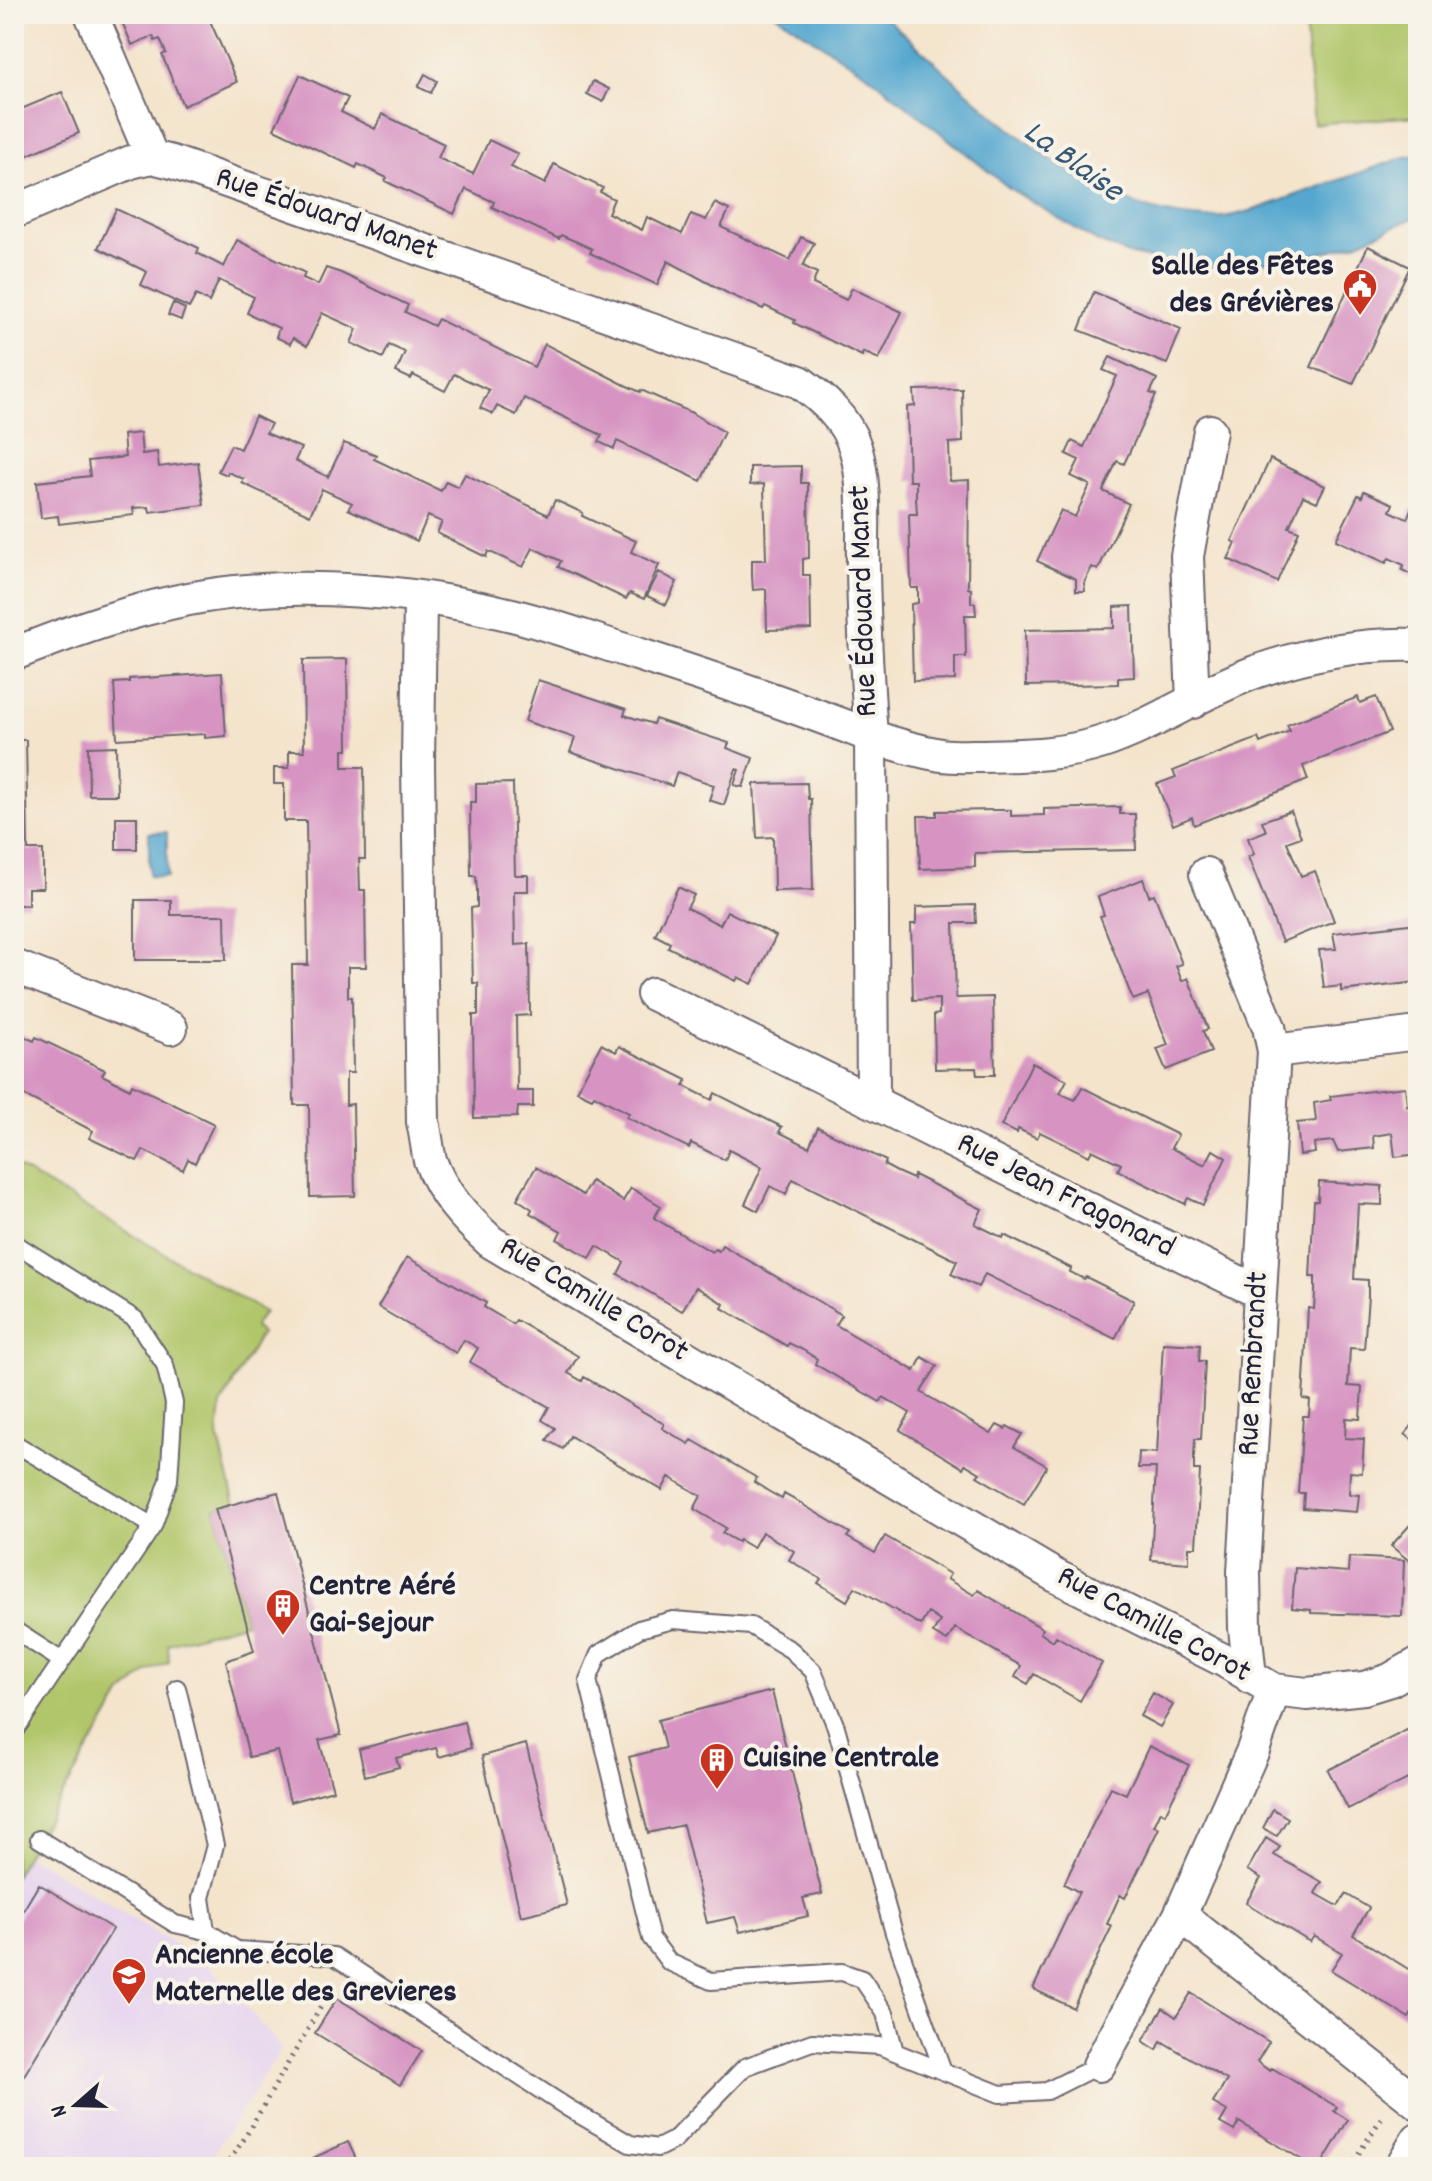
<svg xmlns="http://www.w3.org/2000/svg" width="1432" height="2181" font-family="Dekko,sans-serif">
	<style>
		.built { fill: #e6d3f0 }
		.green { fill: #b1c66a; stroke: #6a7452; stroke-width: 2 }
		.water { fill: #54a7cf; stroke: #3b6485; stroke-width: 2 }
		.building { fill: #d794c3 }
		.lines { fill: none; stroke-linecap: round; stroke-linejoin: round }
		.lane-casing { stroke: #6c666e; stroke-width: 20 }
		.street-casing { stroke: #6c666e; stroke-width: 36 }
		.path { stroke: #6c666e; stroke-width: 5; stroke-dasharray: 2 6; stroke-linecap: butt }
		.lane { stroke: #fff; stroke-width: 16 }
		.street { stroke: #fff; stroke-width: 32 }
		.labels { text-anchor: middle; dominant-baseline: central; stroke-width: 8; stroke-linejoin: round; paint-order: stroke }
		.street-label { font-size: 32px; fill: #22223b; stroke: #f7f3e8 }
		.poi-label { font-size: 32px; font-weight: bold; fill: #22223b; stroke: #f7f3e8; text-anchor: start }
		.water-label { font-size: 34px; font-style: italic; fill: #365776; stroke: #f7f3e8 }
	</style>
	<rect width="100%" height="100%" fill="#f7f3e8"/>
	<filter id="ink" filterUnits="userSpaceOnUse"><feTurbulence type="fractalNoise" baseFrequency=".0125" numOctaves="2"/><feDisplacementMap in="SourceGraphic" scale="16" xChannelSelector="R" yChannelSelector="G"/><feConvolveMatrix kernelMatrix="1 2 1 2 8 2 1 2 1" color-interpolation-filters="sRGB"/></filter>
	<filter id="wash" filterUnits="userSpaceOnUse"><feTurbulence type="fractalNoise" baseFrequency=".006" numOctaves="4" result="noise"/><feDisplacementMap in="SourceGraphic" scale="32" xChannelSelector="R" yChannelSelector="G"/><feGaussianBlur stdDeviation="1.8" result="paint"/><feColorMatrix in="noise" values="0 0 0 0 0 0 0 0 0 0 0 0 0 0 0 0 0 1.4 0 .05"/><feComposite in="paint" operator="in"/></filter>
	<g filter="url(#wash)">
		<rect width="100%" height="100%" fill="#f4e4cc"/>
		<path class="built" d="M27 1855 207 1963 282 2048 205 2167H14V1876Z"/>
		<path class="green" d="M1304 14H1418V116L1314 124Z
			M14 1165 264 1312 254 1327 261 1333 221 1405 218 1436 235 1504 215 1509 246 1622 168 1644 169 1662 149 1671 122 1694 14 1876Z"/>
		<path class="water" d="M775 14H882C970 92 1079 213 1203 218 1237 219 1271 204 1302 193 1337 181 1371 169 1405 157L1418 155V216L1354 244 1300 259 1196 268 1131 255 1098 242 1009 188 871 77Z
			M167 832V877L149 876V833Z"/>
		<g id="blocks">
			<path class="building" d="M122 14H207L237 82 183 106 162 55 166 53 160 39 155 41 153 36 132 45 119 15Z
				M425 74 437 81 431 93 418 87Z
				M300 75 348 98 341 112 375 129 382 114 444 144 438 158 473 174 489 140 518 154 511 167 545 184 554 164 603 188 600 192 614 199 608 213 642 230 647 217 682 234 691 214 706 220 715 203 729 210 721 227 790 260 801 237 814 243 803 266 817 273 813 284 846 300 852 288 902 312 879 359 863 352 862 356 794 323 795 320 765 306 763 309 729 294 668 261 657 285 590 253 592 249 577 242 561 235 559 239 492 207 494 202 466 189 454 214 385 181 387 178 358 164 356 168 274 129Z
				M593 81 609 89 603 102 587 94Z
				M62 92 79 133 14 161V112Z
				M116 209 199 248 197 253 224 267 237 240 305 273 303 278 318 285 326 268 341 273 408 305 405 312 434 326 438 319 534 367 545 344 625 385 640 392 641 390 692 413 724 432 701 481 617 441 614 449 599 442 602 435 524 398 516 415 497 406 493 414 480 408 489 390 454 374 445 391 413 375 411 379 396 372 405 352 389 345 383 358 351 343 357 329 322 313 307 346 293 338 290 344 276 337 279 328 247 313 254 297 219 280 209 302 196 295 189 308 141 285 147 272 98 248Z
				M1368 246 1410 267 1353 384 1311 367Z
				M1094 292 1181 329 1167 364 1079 330Z
				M173 303 185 309 181 320 168 315Z
				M1110 357 1157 379 1150 393 1156 395 1124 464 1117 461 1103 491 1129 504 1098 570 1092 567 1084 583 1085 591H1076V579L1037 561 1061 510 1075 517 1090 485 1071 476 1079 460 1066 454 1072 441 1084 447 1117 376 1103 370Z
				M962 389 963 442 949 443 950 481 969 480 968 588 971 589V603H975L976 615H965L966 657H955V680L913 681 911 604 918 603V588H911L909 514H917L916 498V481H909L907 407 915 406 914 390Z
				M255 416 271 424 266 433 301 448 295 461 328 477 344 443 377 455 374 459 441 491 446 481 458 487 465 474 548 515 555 500 568 506 583 513 582 516 636 541 631 552 659 565 644 599 630 593 626 599 558 567 561 561 533 548 523 567 488 551 486 557 437 533 442 522 428 516 417 541 348 509 352 503 322 489 310 515 242 483 244 479 228 472 227 475 218 471 231 445 240 449Z
				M140 433 142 454 157 452 159 467 198 462 204 505 150 512 149 507 133 508 134 515 59 524 58 516 41 518 37 482 90 476 88 461 125 457 123 435Z
				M1270 459 1325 486 1317 502 1303 496 1289 527 1299 531 1277 582 1228 559 1236 543 1232 541Z
				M801 466V483H808L809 558 803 559V575H810L811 629 767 630 766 589 753 590 752 576V560H766L764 484 750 485V467Z
				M1364 491 1393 504 1390 511 1407 519 1411 509 1418 513V578L1402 570 1404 565 1389 558 1386 563 1336 540 1358 495 1362 497Z
				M659 572 677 582 666 605 647 596Z
				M1132 606 1134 677 1118 678V684L1026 686 1025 630 1114 628V607Z
				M347 659 348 750H343V767H364L365 859H359L360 890H365L366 967H348V997H352L353 1073H346V1105L353 1104 355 1196 310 1197 309 1105H294L292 965H308L306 821H284V784H274V768H289V751H304L303 660Z
				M222 673 226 736 205 738V734L117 739 114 683 129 682V679Z
				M538 680 626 709 624 715 653 724 655 719 729 743 727 748 753 758 743 787 734 785 739 770 736 769 724 805 709 800 714 785 677 772 672 786 570 752 575 738 525 721Z
				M1358 697 1360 703 1376 697 1390 732 1303 766 1308 780 1194 825 1192 817 1173 825 1157 784 1176 777 1173 771 1258 738 1260 743 1290 731 1287 725Z
				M14 740H26L28 850H43V888H28V905H14Z
				M116 746 117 795H89L88 747Z
				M513 783 515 875H528V891H514L515 945 529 944 530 1015 516 1016 517 1091H533V1107H518L517 1117 474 1118 473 1015H478V983H473L471 908 477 907V891L476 876H471L470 802H476V784Z
				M807 783 808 799H811L813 890 774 891 773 837 757 838 754 784Z
				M1120 807V814H1135L1136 850 975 853V867L920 869 918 816H937V811L995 810H1011V816L1044 815V809Z
				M1291 811 1301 837 1287 842 1301 876 1315 871 1334 921 1282 942 1248 857 1254 854 1248 838 1266 831 1262 821Z
				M116 817H137V849H116Z
				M1143 879 1149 896 1154 894 1182 964 1176 966 1182 981 1188 978 1208 1029 1203 1031 1211 1052 1166 1070 1157 1049 1168 1045 1148 994 1133 1000 1100 916 1104 915 1098 897Z
				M678 887 694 895 687 908 720 925 727 911 776 936 752 984 738 977 736 981 668 947 670 943 655 935Z
				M135 900H171V915H225L226 960H135Z
				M975 905 976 923H954L956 998 993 997 995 1075H977L976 1068 935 1069 934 1015 939 1014V999L913 1000 911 924H916V907Z
				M1418 923 1417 982 1341 991V986L1324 988 1319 950 1336 949 1333 933Z
				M14 1027 21 1030 19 1034 34 1041 36 1037 105 1070 102 1075 130 1089 132 1084 214 1124 195 1163 188 1159 183 1170 143 1150 137 1161 89 1138 93 1131 14 1090Z
				M601 1044 616 1052 619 1046 687 1080 684 1086 712 1100 715 1093 782 1127 779 1132 809 1147 818 1127 886 1161 884 1165 897 1172 913 1179 914 1175 982 1209 975 1224 1003 1238 1004 1235 1014 1240 1071 1268 1070 1272 1084 1279 1086 1277 1134 1301 1115 1339 985 1274 978 1287 951 1274 957 1261 793 1179 786 1194 770 1186 758 1211 745 1204 762 1167 729 1150 725 1160 691 1143 689 1148 626 1117 629 1113 594 1095 592 1098 577 1091Z
				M1032 1063 1067 1080 1060 1093 1075 1100 1082 1087 1178 1135 1171 1148 1205 1165 1213 1150 1226 1158 1203 1205 1188 1198 1185 1204 1125 1174 1118 1170 1121 1164 1092 1150 1089 1156 1040 1132 1037 1138 1018 1129 1017 1133 1001 1126Z
				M1405 1087 1407 1106 1418 1104V1154L1395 1157 1392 1133 1373 1136 1374 1148 1338 1152 1333 1141 1314 1143 1315 1153 1300 1155 1297 1123 1316 1121 1314 1103 1331 1100 1330 1096Z
				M536 1167 583 1195 591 1181 623 1201 631 1188 661 1206 654 1218 712 1252 715 1249 719 1251 722 1245 828 1307 842 1315 836 1325 915 1371 922 1357 937 1366 921 1392 991 1434 997 1425 1005 1429 1007 1426 1022 1434 1014 1447 1047 1466 1024 1504 977 1476 980 1473 965 1464 963 1468 900 1430 910 1413 883 1397 880 1402 815 1364 817 1359 803 1350 789 1343 787 1346 722 1308 724 1304 696 1287 682 1311 618 1274 624 1262 597 1246 590 1258 557 1239 561 1231 530 1213 532 1209 517 1199Z
				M1319 1182 1382 1186V1205L1358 1204 1354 1279 1368 1280V1296L1364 1349 1350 1348 1348 1386 1362 1387 1360 1419 1346 1418 1345 1438 1364 1439 1362 1473 1350 1472 1349 1494 1359 1495 1357 1512 1303 1508 1304 1493H1298L1303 1416H1309L1310 1400 1303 1399 1308 1308 1314 1309 1315 1292V1277H1310L1314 1201H1318Z
				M407 1257 486 1303 484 1307 513 1324 516 1320 578 1356 568 1373 582 1381 584 1377 664 1424 662 1428 689 1444 692 1440 757 1478 754 1482 768 1491 782 1499 784 1494 795 1500 850 1533 847 1537 875 1553 885 1536 950 1574 947 1579 974 1595 978 1590 1043 1629 1040 1633 1053 1641 1056 1636 1102 1663 1080 1701 1034 1674 1028 1684 1015 1677 1021 1666 955 1628 947 1641 933 1633 940 1621 928 1613 921 1625 855 1587 847 1601 818 1583 821 1579 789 1560 794 1551 762 1532 753 1548 739 1540 738 1542 722 1533 726 1528 694 1509 701 1496 669 1477 662 1490 570 1436 563 1449 547 1440 555 1428 542 1420 549 1407 470 1362 478 1348 464 1340 456 1353 378 1307Z
				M1163 1343 1200 1345 1199 1361H1205L1201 1439H1195L1194 1455V1470H1200L1196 1547H1189V1563L1151 1560 1156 1468H1138L1139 1452 1157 1453Z
				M1418 1414V1445L1405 1434 1416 1421 1414 1419Z
				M278 1492 341 1735 319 1740 333 1790 290 1802 277 1751 249 1757 226 1661 254 1651 215 1509Z
				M1418 1516V1568L1391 1546Z
				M1349 1557 1404 1560 1402 1616 1311 1613V1610L1292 1608 1295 1568 1348 1572Z
				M772 1691 822 1894 803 1898 808 1916 740 1932 735 1917 707 1923 683 1825 648 1833 629 1757 665 1748 658 1720Z
				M1153 1693 1173 1705 1160 1727 1140 1716Z
				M464 1722 471 1748 439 1757 436 1748 396 1758 399 1767 365 1776 359 1749Z
				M1418 1728V1774L1348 1809 1328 1770 1409 1729 1410 1732Z
				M526 1744 567 1905 521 1916 482 1756Z
				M1149 1746 1189 1765 1165 1814 1161 1811 1154 1826 1159 1828 1125 1898 1120 1895 1107 1924 1112 1926 1073 2008 1033 1989 1079 1892 1064 1884 1087 1836 1111 1787 1126 1794Z
				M1273 1809 1288 1818 1277 1836 1263 1828Z
				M1266 1838 1280 1847 1274 1855 1322 1882 1315 1893 1338 1906 1346 1894 1369 1908 1353 1935 1418 1975V2004L1409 2018 1331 1970 1342 1953 1314 1936 1310 1942 1246 1903 1261 1878 1247 1870Z
				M39 1884 113 1929 14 2092V1926Z
				M1191 1993 1269 2042 1257 2062 1270 2071 1272 2068 1337 2107 1334 2111 1348 2120 1320 2167H1303L1301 2166 1304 2161 1239 2122 1234 2131 1220 2123 1227 2111 1213 2103 1227 2080 1161 2041 1157 2050 1143 2041 1163 2008 1176 2017Z
				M337 1998 422 2051 400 2085 315 2033Z
				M348 2142 360 2167H311L316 2164 313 2158Z"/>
		</g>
	</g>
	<g filter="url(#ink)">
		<use href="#blocks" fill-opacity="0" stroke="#6c666e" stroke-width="2"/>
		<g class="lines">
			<g class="lane-casing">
				<path id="lane" d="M14 1243 135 1319 165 1365 174 1403 169 1480 153 1526 14 1732
					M14 1443 153 1526
					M14 1630 62 1661
					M177 1688 215 1845 201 1898 206 1931
					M39 1839 175 1924 206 1931 237 1950 334 1956 568 2108 630 2144 658 2148 674 2140 745 2067 812 2042 880 2046 1000 2094 1047 2091 1099 2065
					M895 2052 885 2013 862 1979 842 1972 711 1981 669 1962 651 1938 588 1680 599 1654 639 1629 673 1620 751 1626 791 1650 813 1671 836 1727 894 1933 943 2071"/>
			</g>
			<g class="street-casing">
				<path id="street" d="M91 14 152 157
					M14 212 131 162 152 157 172 162 800 382C823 399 846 419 855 447 867 485 862 530 863 570 864 625 867 681 871 736 792 705 712 678 631 652 593 640 555 626 516 616 428 594 337 584 247 591 167 597 87 625 14 654
					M420 597 418 765 423 1122C426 1134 427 1148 430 1160 441 1193 466 1219 491 1242L1054 1575 1225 1661 1274 1690 1307 1694 1364 1688 1390 1680 1418 1664
					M1193 702 1187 556 1210 431
					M1206 874 1269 1027 1274 1051 1244 1572 1245 1628 1250 1677
					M14 966 171 1028
					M653 994C856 1092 1056 1195 1259 1292
					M1274 1051 1418 1033
					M873 1100 871 736C894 744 917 751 941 755 955 757 970 756 983 756 1024 755 1064 755 1103 742 1157 724 1204 690 1258 671 1309 653 1364 643 1418 645
					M1180 1915 1418 2103
					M1099 2065 1180 1915 1253 1750 1274 1690
					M1401 2167 1418 2139"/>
			</g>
			<path class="path" d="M225 2167 244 2139 333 1986
				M1350 2167 1382 2117"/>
			<use href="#lane" class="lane"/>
			<use href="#street" class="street"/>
		</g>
	</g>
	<defs>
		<g id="civic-pin" transform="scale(1.8)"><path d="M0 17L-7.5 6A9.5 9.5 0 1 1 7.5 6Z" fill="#c8321e" stroke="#f7f3e8"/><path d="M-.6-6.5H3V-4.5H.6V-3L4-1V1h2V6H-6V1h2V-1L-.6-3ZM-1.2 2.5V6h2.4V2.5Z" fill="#fff"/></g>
		<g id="building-pin" transform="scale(1.8)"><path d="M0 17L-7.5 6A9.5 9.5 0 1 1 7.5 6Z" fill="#c8321e" stroke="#f7f3e8"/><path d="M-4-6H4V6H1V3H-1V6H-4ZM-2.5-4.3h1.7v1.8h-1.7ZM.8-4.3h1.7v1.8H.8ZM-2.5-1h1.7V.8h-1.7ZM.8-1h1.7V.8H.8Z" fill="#fff"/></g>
		<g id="school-pin" transform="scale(1.8)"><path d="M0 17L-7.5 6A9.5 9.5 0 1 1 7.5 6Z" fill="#c8321e" stroke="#f7f3e8"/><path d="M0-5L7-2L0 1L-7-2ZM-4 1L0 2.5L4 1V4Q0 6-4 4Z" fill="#fff"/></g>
	</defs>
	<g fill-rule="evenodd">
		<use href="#civic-pin" x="1360" y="286"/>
		<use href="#building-pin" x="283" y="1606"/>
		<use href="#building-pin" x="717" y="1760"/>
		<use href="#school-pin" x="129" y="1975"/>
	</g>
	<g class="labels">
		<g class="street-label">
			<text transform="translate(326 216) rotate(19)">Rue Édouard Manet</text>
			<text transform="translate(865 601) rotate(-92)">Rue Édouard Manet</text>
			<text transform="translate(1065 1197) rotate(27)">Rue Jean Fragonard</text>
			<text transform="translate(593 1301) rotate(31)">Rue Camille Corot</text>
			<text transform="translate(1255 1364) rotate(-87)">Rue Rembrandt</text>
			<text transform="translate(1153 1626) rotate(28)">Rue Camille Corot</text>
		</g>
		<g class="poi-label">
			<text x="1334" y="268" text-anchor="end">Salle des Fêtes<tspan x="1334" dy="37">des Grévières</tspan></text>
			<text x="309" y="1588">Centre Aéré<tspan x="309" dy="37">Gai-Sejour</tspan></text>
			<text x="743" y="1760">Cuisine Centrale</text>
			<text x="155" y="1957">Ancienne école<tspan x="155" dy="37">Maternelle des Grevieres</tspan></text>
		</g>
		<g class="water-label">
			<text transform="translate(1072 163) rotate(36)">La Blaise</text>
		</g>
	</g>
	<rect width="1432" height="2181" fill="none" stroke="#f7f3e8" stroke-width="48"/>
	<g transform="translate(76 2105) rotate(250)" stroke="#f7f3e8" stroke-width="6" paint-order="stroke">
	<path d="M0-6L14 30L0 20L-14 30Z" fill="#22223b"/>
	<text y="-12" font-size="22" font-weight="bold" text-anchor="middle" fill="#22223b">N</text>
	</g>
</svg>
